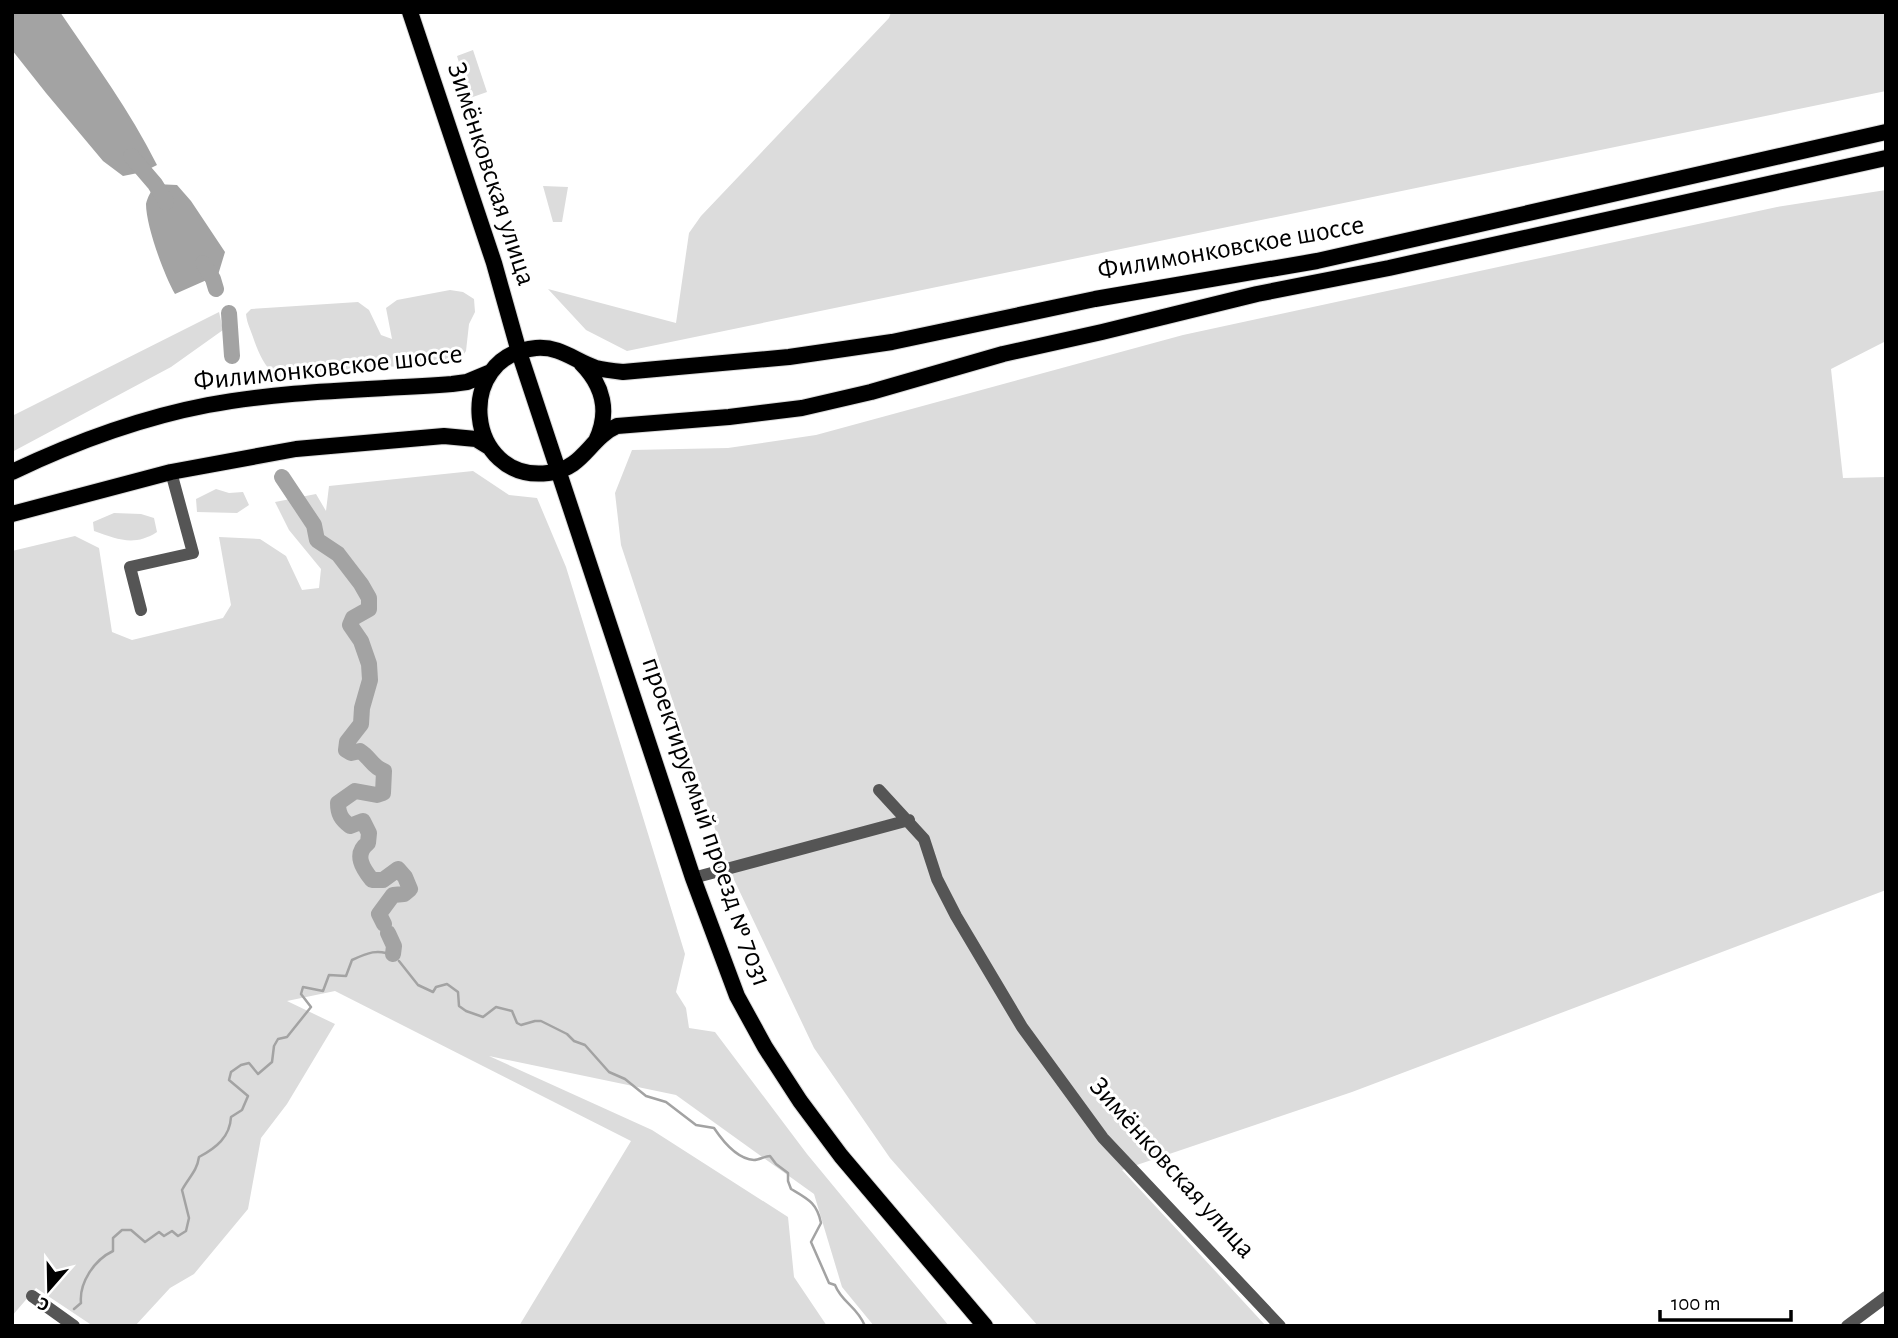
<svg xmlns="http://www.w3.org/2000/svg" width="1898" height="1338" font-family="'Alegreya Sans',sans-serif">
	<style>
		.green { fill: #dcdcdc }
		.water { fill: #a3a3a3 }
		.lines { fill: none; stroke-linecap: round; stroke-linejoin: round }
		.stream { stroke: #a3a3a3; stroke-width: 2.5 }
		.river { stroke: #a3a3a3; stroke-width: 16 }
		.major-casing { stroke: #dbdbdb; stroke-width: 18 }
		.minor { stroke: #555; stroke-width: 12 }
		.major { stroke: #000; stroke-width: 16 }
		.labels { text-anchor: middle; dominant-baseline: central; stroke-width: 6; stroke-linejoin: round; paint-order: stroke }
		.street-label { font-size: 28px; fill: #000; stroke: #fff }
	</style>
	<rect width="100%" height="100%" fill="#fff"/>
	<path class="green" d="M891 12H1886V91L627 351 586 330 548 289 676 323 689 233 701 216 889 18Z
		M473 50 487 92 470 98 457 56Z
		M543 186 568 187 562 222H553Z
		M1886 190V341L1831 369 1843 478 1886 477V890L1352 1092 1122 1170 1266 1326H1038L890 1158 814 1048 727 865 621 545 615 493 632 450 728 448 816 435 1183 335 1777 207Z
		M450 290 463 292 474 299 475 312 469 324 466 351 458 362 446 364C416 366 385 366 355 370 304 376 276 403 254 340 251 330 247 324 246 314L251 309 358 302 369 310 381 335 392 339 386 308 397 300Z
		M219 312 223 330 171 367 12 452V416Z
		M473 471 509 495 537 498 566 567 685 954 676 992 686 1008 689 1028 715 1032 807 1154 949 1326H874L842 1287 814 1194 676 1095 489 1056 652 1130 788 1217 794 1277 827 1326H519L631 1141 335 991 287 1001 335 1024 287 1104 261 1138 248 1209 194 1274 170 1288 135 1326H93L36 1288 12 1316V551L75 536 99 548 112 632 132 640 223 618 231 605 219 537 260 539 286 556 302 590 319 588 321 569 289 530 275 502 316 494 326 511 329 486Z
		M216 489 229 493 243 492 249 505 237 513 197 512 196 499Z
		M114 513 141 514 154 518 157 532C134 547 117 539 94 531L93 522Z"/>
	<path class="water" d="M12 12H60C94 62 130 111 157 165L143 172 123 176 103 161 46 93 12 50Z
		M155 184 177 185 191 201 225 252 218 275 175 294C164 275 146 226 146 204 147 198 152 190 155 184Z"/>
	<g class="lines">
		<path class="stream" d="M399 961 418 985 433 992 436 987 447 984 458 992 459 1006 466 1011 483 1017 496 1007 512 1011 517 1023 521 1025 535 1021H541L567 1034 574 1041 585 1045 609 1072 625 1079 646 1096 666 1102 696 1125 714 1128C722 1140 737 1159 754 1160 759 1160 765 1156 770 1156L776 1164 788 1173V1181L791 1189C808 1199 817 1203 821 1223L811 1242 829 1283 835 1285C842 1303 857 1306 865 1326
			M74 1309 81 1303C79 1283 94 1260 113 1251V1238L122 1230H131L145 1242 159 1232 164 1236 172 1231 178 1236 186 1231 189 1218 182 1190C189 1177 197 1171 199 1157 216 1148 230 1137 231 1117L242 1110 248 1096 229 1080 231 1072 241 1065 249 1063 258 1074 272 1062 274 1046 278 1039 287 1037 311 1007 301 994 303 987 323 991 329 975 346 976 352 960C367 953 378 948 394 956"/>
		<path class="river" d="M131 156 155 184 166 202
			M203 263 213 279 216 289
			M229 313 232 356
			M282 477 314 525 317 540 338 554 361 584 369 598V609L353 618 350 625 361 641 369 664 370 680 362 708 361 724 347 742 346 750 351 753 360 751C370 757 372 767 384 771L383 793 377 795 355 791 338 803C338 814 341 819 350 826L363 821 369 833 368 843C353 854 363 869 372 880H383L398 869 405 877 410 889 404 894 393 895 379 914 384 924
			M388 933 394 946 393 954"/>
		<g class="major-casing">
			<path id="major" d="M410 12 494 263 519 352 693 878 737 996 765 1047 800 1101 841 1156 985 1326
				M1886 132 1317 261 1095 299 892 342 789 357 623 372C614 371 605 370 596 368 575 361 560 346 536 348 453 355 465 483 548 473 584 469 589 438 617 426L729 417 802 408 871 392 1003 354 1102 332 1257 294 1389 268 1886 158
				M581 363C603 385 610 412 596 441
				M12 472C75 442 140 418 208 405 288 390 372 390 452 384L467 382 491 372
				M12 514 171 472 296 449 444 436 476 439 489 447"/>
		</g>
		<path class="minor" d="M141 610 130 567 193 553 171 472
			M879 790 924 839 937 879 956 916 1022 1027 1103 1138 1280 1326
			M693 878 909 820
			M32 1296 74 1326
			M1847 1326 1886 1297"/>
		<use href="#major" class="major"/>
	</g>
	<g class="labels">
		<g class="street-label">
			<text transform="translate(491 174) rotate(72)">Зимёнковская улица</text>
			<text transform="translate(1231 248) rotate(-10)">Филимонковское шоссе</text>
			<text transform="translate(328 368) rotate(-6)">Филимонковское шоссе</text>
			<text transform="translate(706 822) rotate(71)">проектируемый проезд № 7031</text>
			<text transform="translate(1172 1168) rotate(48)">Зимёнковская улица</text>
		</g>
	</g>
	<rect width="1898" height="1338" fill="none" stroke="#000000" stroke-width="28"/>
	<g transform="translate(49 1289) rotate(200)" stroke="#ffffff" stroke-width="5" paint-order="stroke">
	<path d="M0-5L12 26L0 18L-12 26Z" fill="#000000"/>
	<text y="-10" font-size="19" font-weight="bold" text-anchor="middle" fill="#000000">С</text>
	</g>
	<path d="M1660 1310v10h131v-10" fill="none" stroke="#000000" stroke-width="3.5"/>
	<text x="1671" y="1310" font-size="21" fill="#000000" stroke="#ffffff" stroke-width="5" paint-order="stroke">100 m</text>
</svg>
